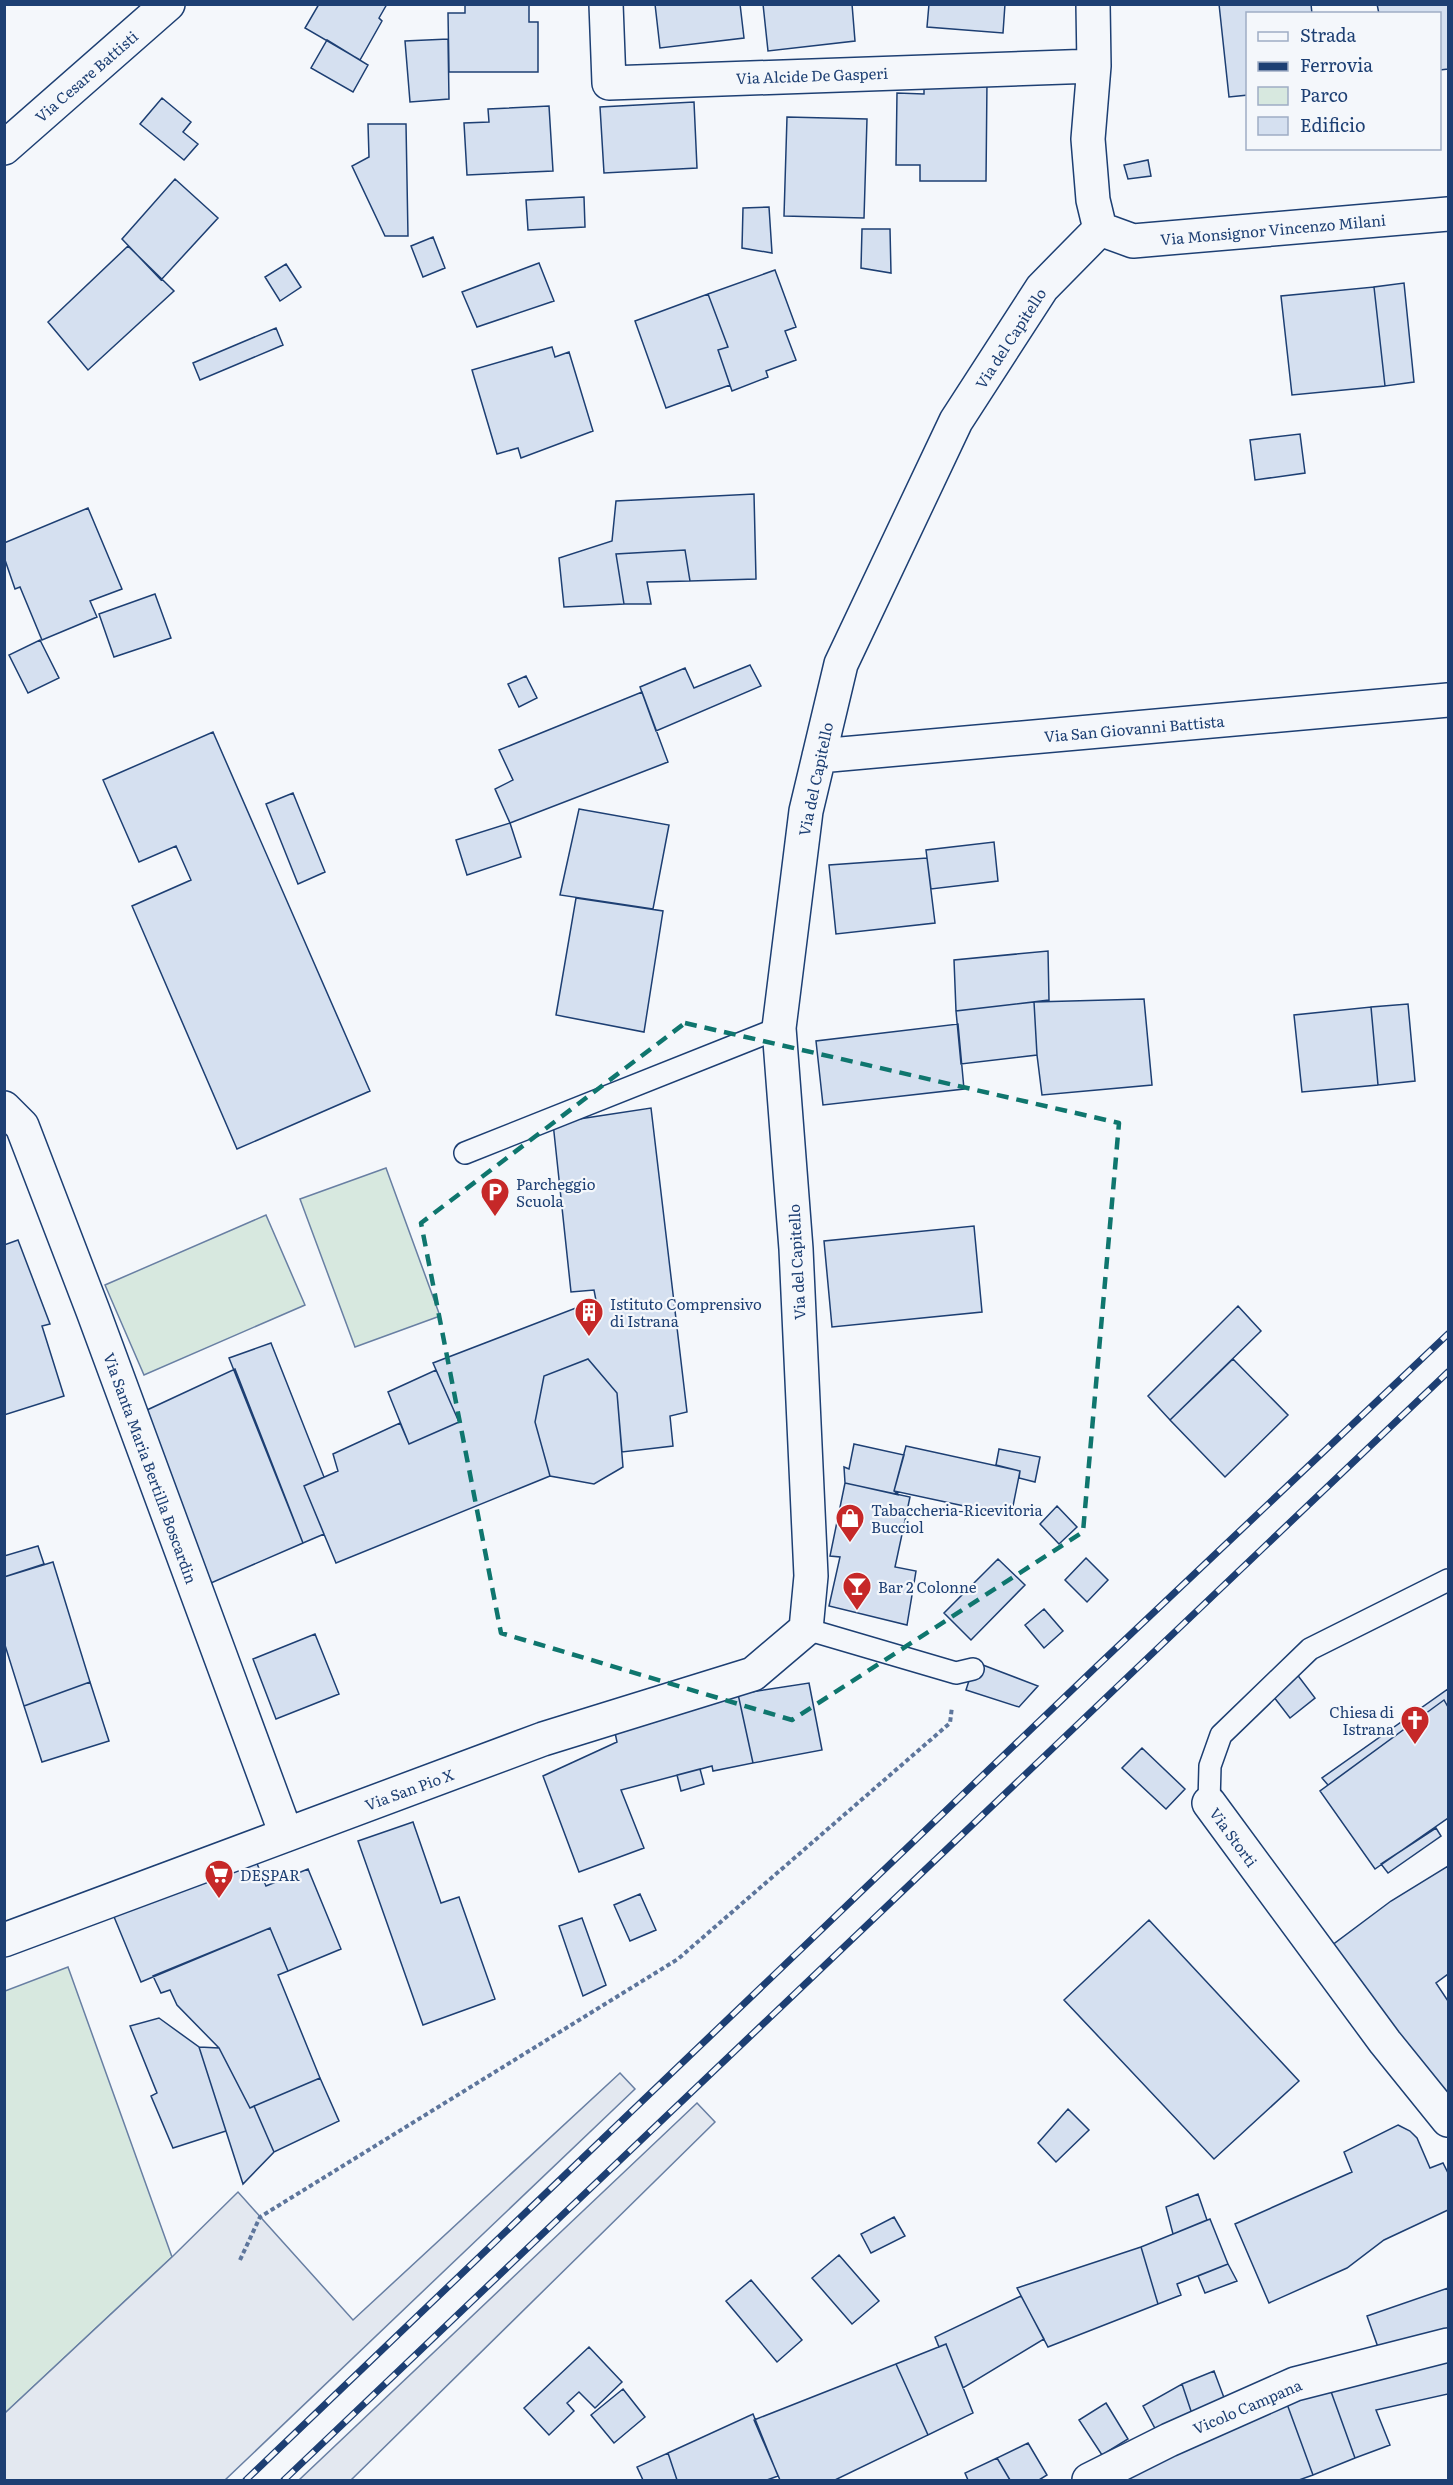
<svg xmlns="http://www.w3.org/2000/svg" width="1453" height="2485" font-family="Literata,serif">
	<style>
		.green { fill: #d7e8df; stroke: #687fa3; stroke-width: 1.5 }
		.parking { fill: #e3e8f0; stroke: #687fa3; stroke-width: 1.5 }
		.building { fill: #d5e0f0; stroke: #1d3f73; stroke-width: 1.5 }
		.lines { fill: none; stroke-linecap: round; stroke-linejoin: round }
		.lane-casing { stroke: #1d3f73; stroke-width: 24 }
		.street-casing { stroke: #1d3f73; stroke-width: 36 }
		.primary-casing { stroke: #1d3f73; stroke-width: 36 }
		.path { stroke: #5e769c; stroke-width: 4; stroke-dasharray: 4.5 3; stroke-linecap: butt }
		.lane { stroke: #f4f7fb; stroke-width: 21 }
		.street { stroke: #f4f7fb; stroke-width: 33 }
		.primary { stroke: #f4f7fb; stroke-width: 33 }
		.rail-casing { stroke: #1d3f73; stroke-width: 7 }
		.rail { stroke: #f4f7fb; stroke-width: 4.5; stroke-dasharray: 14; stroke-linecap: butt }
		.marked { fill: none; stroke: #0f766e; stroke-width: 4.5; stroke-dasharray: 12 8; stroke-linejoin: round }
		.labels { text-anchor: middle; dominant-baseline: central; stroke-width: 4.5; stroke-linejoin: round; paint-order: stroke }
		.street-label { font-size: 15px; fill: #1d3f73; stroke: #f4f7fb }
		.poi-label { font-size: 15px; fill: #1d3f73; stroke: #f4f7fb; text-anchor: start }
	</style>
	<rect width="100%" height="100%" fill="#f4f7fb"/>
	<path class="green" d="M386 1168 440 1316 355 1347 300 1199Z
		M266 1215 305 1305 144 1375 105 1285Z
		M68 1967 172 2257 5 2413V1991Z"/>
	<path class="parking" d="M620 2073 635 2089 225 2480H5V2413L172 2257 238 2192 353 2320Z
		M697 2103 715 2122 351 2480H299Z"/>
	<path class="building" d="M319 4H387L379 18 382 21 360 60 305 28Z
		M465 4H529V22H538V72H449L448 13H465Z
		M655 4H740L744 38 660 48Z
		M763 4H852L855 41 768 51Z
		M929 4H1005L1003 33 927 27Z
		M1219 4H1311L1312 14H1248V95L1229 97Z
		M1377 4H1448V69L1440 70V14H1379Z
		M448 39 449 99 410 102 405 41Z
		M327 40 368 65 353 92 311 68Z
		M924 81H987L986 181H920V165H896L897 93 924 94Z
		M162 98 191 122 183 132 198 144 184 160 140 124Z
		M694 102 697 168 604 173 600 107Z
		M549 106 553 171 467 175 464 123 489 122 488 109Z
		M787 117 867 119 864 218 784 216Z
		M368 124H406L408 236H385L352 166 369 157Z
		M1148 160 1151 176 1128 179 1124 165Z
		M175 179 218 218 161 280 122 239Z
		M584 197 585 227 528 230 526 200Z
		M769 207 772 253 742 248 743 208Z
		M862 229H890L891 273 861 268Z
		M433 237 445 268 423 277 411 246Z
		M128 246 174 291 88 370 48 322Z
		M539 263 554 301 477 327 462 292Z
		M286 264 301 287 280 301 265 277Z
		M775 270 796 327 785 331 796 360 766 371 768 377 732 391 718 350 728 347 708 294Z
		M1404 283 1414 382 1385 386 1374 287Z
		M1374 287 1385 386 1292 395 1281 296Z
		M708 294 728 347 718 350 730 385 666 408 635 321Z
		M276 328 283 345 200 380 193 363Z
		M552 347 555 357 569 352 593 431 521 458 518 448 497 454 472 370Z
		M1300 434 1305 473 1255 480 1250 440Z
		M754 494 756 579 690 581 685 550 616 554 624 604 564 607 559 558 612 541 616 501Z
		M88 508 122 589 90 601 97 617 42 640 20 587 15 589 4 557V543Z
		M685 550 690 581 647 582 651 604H624L616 554Z
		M155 594 171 638 114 657 99 614Z
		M40 640 59 678 28 693 9 655Z
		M750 665 761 686 656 731 640 687 685 668 694 688Z
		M526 676 537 698 519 707 508 684Z
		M642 692 668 762 510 823 495 789 513 780 499 750Z
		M213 732 370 1091 237 1149 132 906 191 880 176 846 139 862 103 780Z
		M293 793 325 872 298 884 266 804Z
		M579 809 669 825 653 909 560 895Z
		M510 823 521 857 467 875 456 840Z
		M994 842 998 881 931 889 926 850Z
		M927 858 935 923 836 934 829 865Z
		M576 898 663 911 644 1032 556 1015Z
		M1048 951 1049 1000 956 1011 954 960Z
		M1144 999 1152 1085 1042 1095 1037 1055 1034 1002Z
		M1034 1002 1037 1055 961 1064 956 1011Z
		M1408 1004 1415 1081 1378 1085 1371 1007Z
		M1371 1007 1378 1085 1302 1092 1294 1015Z
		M958 1024 964 1089 823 1105 816 1041Z
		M651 1108 687 1412 670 1416 673 1446 622 1452 617 1393 588 1359 544 1376 535 1422 550 1476 336 1563 304 1486 338 1471 333 1454 400 1423 409 1444 459 1422 433 1363 581 1306 583 1315 598 1311 594 1290 571 1292 553 1123Z
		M974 1226 982 1312 832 1327 824 1241Z
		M18 1240 50 1324 42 1326 64 1396 4 1415V1245Z
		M1238 1306 1261 1331 1170 1420 1148 1396Z
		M271 1343 324 1477 304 1486 324 1534 303 1543 229 1358Z
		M588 1359 617 1393 623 1467 594 1484 550 1476 535 1422 544 1376Z
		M1233 1359 1288 1415 1225 1477 1170 1420Z
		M235 1369 303 1543 211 1583 147 1410Z
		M436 1370 459 1422 409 1444 388 1392Z
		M854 1444 904 1455 894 1491 899 1495 845 1483 844 1467 849 1469Z
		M906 1446 1020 1471 1011 1516 894 1491Z
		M999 1449 1040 1457 1035 1482 1019 1478 1020 1471 996 1465Z
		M845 1483 910 1497 895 1567 916 1571 907 1625 829 1606 840 1557 830 1556Z
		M1057 1506 1077 1527 1059 1544 1040 1524Z
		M38 1546 44 1564 4 1577V1556Z
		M1086 1558 1108 1580 1087 1602 1065 1580Z
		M998 1559 1025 1585 971 1640 944 1613Z
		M53 1562 90 1682 24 1706 4 1642V1577Z
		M1044 1609 1063 1631 1044 1648 1025 1625Z
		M315 1634 339 1694 276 1719 253 1659Z
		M975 1662 1038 1686 1019 1707 966 1690Z
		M1296 1673 1315 1698 1290 1718 1270 1692Z
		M90 1682 109 1741 42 1762 24 1706Z
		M809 1683 822 1750 753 1763 738 1694Z
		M1448 1689V1707L1444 1700 1328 1785 1322 1778Z
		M738 1694 753 1763 713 1771 712 1766 621 1790 644 1848 579 1872 543 1776 617 1742 614 1728Z
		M1444 1700 1448 1707V1818L1375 1869 1320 1791Z
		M1142 1748 1185 1789 1166 1809 1122 1768Z
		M700 1769 704 1784 681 1791 677 1775Z
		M413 1822 441 1903 459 1897 495 1999 423 2025 358 1841Z
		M1436 1828 1441 1836 1388 1873 1381 1864Z
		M254 1856 266 1886 308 1869 341 1949 288 1971 270 1928 141 1982 112 1912Z
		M1448 1866V1974L1436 1983 1448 2001V2108L1323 1952 1391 1901Z
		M640 1894 656 1930 630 1941 614 1905Z
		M582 1918 606 1985 583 1996 559 1926Z
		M1149 1920 1299 2081 1214 2159 1064 2000Z
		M270 1928 288 1971 278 1975 320 2078 250 2108 219 2048 177 2005 170 1990 161 1993 153 1976Z
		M159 2018 199 2047 226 2131 173 2148 151 2096 157 2093 130 2026Z
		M199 2047 219 2048 250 2108 254 2106 274 2152 243 2184Z
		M320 2078 339 2121 274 2152 254 2106Z
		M1068 2109 1089 2130 1056 2162 1038 2143Z
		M1398 2125 1410 2131 1417 2138 1430 2168 1443 2163 1448 2173V2210L1384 2240 1347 2268 1269 2303 1235 2224 1352 2172 1344 2152Z
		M1198 2194 1207 2220 1173 2234 1166 2207Z
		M894 2217 905 2236 871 2253 861 2234Z
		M1210 2219 1228 2264 1177 2284 1181 2295 1158 2304 1141 2247Z
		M1141 2247 1158 2304 1048 2347 1017 2288Z
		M839 2255 879 2301 852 2324 812 2278Z
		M1228 2264 1237 2281 1205 2293 1198 2276Z
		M751 2280 802 2340 777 2362 726 2301Z
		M1448 2288V2333L1379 2350 1367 2316Z
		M1021 2296 1044 2339 963 2388 946 2344 939 2347 935 2337Z
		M946 2344 973 2413 928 2435 896 2364Z
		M589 2347 622 2382 595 2408 579 2392 567 2403 574 2411 549 2435 524 2408Z
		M1448 2359V2394L1376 2410 1390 2445 1355 2458 1329 2386Z
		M896 2364 928 2435 835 2480H780L754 2420Z
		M1214 2371 1226 2403 1193 2417 1182 2384Z
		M1182 2384 1193 2417 1157 2432 1143 2406Z
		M1329 2386 1355 2458 1313 2475 1287 2404Z
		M623 2389 645 2417 614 2443 591 2415Z
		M1106 2403 1128 2439 1102 2455 1079 2420Z
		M1287 2404 1313 2475 1299 2480H1111Z
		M753 2414 778 2476 767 2480H677L668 2453Z
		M1028 2443 1047 2475 1039 2480H1010L997 2458Z
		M668 2453 677 2480H643L637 2467Z
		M997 2458 1010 2480H968L965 2473Z"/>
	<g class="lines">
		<g class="lane-casing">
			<path id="lane" d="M465 1153 779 1028
				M806 1629 956 1673 973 1669
				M1209 1803 1210 1766 1221 1735 1310 1649 1448 1580"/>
		</g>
		<g class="street-casing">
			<path id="street" d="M606 4 609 83 1094 66
				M1100 229 1133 241 1448 214
				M819 756 1448 700
				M4 1108 22 1126 93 1311 286 1834
				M1209 1803 1385 2042 1448 2120
				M4 1940 543 1739 753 1674 806 1629 811 1576 796 1249 779 1028 806 811 841 664 956 421 1042 288 1100 229 1093 200 1088 139 1094 66 1093 4
				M1089 2480 1169 2440 1295 2384 1448 2345"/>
		</g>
		<g class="primary-casing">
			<path id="primary" d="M4 148 168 4"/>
		</g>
		<path class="path" d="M240 2260 260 2217 678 1959 950 1723 952 1707"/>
		<use href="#lane" class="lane"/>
		<use href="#street" class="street"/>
		<use href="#primary" class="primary"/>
		<g class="rail-casing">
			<path id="rail" d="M246 2480 1095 1668 1448 1334
				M284 2480 1448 1372"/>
		</g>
		<use href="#rail" class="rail"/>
	</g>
	<path class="marked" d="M685 1023 1119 1123 1083 1532 792 1720 501 1633 421 1223Z"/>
	<defs>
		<g id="parking-pin" transform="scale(1.5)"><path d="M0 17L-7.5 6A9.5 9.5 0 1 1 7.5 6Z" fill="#c62828" stroke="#f4f7fb"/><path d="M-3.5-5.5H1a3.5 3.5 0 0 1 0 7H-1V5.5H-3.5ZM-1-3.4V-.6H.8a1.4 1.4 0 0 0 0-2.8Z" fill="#fff"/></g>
		<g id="building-pin" transform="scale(1.5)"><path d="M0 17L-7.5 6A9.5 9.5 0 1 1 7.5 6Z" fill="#c62828" stroke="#f4f7fb"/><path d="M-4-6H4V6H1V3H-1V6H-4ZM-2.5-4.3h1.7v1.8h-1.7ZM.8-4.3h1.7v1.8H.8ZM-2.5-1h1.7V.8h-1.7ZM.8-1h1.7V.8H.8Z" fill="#fff"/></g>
		<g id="shop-pin" transform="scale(1.5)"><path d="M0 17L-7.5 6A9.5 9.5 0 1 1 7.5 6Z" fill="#c62828" stroke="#f4f7fb"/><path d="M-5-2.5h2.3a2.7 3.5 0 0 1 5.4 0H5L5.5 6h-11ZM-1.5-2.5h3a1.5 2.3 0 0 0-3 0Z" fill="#fff"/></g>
		<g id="bar-pin" transform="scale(1.5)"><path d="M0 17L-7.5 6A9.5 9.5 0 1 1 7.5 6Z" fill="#c62828" stroke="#f4f7fb"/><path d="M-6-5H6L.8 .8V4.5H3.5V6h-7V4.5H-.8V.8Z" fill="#fff"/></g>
		<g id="church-pin" transform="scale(1.5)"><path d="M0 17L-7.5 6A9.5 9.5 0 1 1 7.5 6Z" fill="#c62828" stroke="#f4f7fb"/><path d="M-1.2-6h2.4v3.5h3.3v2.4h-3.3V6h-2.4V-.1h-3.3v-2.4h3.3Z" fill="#fff"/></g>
		<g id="supermarket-pin" transform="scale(1.5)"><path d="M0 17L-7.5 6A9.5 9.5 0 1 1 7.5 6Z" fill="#c62828" stroke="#f4f7fb"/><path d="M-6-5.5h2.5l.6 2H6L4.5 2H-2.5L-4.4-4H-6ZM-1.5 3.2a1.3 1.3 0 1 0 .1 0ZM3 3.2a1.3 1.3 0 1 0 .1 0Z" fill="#fff"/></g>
	</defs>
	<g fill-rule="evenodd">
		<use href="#parking-pin" x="495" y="1192"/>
		<use href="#building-pin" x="589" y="1312"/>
		<use href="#shop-pin" x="850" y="1518"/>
		<use href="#bar-pin" x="857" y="1586"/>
		<use href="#church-pin" x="1415" y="1720"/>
		<use href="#supermarket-pin" x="219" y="1874"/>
	</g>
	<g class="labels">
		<g class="street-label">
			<text transform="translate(812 75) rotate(-2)">Via Alcide De Gasperi</text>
			<text transform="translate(86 76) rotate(-41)">Via Cesare Battisti</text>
			<text transform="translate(1273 229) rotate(-5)">Via Monsignor Vincenzo Milani</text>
			<text transform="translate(1010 338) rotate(-57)">Via del Capitello</text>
			<text transform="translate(1134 728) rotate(-5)">Via San Giovanni Battista</text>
			<text transform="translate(815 779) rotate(-78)">Via del Capitello</text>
			<text transform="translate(796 1262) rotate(-93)">Via del Capitello</text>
			<text transform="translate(151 1468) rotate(70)">Via Santa Maria Bertilla Boscardin</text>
			<text transform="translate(409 1789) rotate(-20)">Via San Pio X</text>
			<text transform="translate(1234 1837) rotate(54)">Via Storti</text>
			<text transform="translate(1247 2406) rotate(-23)">Vicolo Campana</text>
		</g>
		<g class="poi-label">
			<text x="516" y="1183">Parcheggio<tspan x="516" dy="17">Scuola</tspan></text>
			<text x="610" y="1303">Istituto Comprensivo<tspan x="610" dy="17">di Istrana</tspan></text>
			<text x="871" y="1509">Tabaccheria-Ricevitoria<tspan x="871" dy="17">Bucciol</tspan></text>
			<text x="878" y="1586">Bar 2 Colonne</text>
			<text x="1394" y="1711" text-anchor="end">Chiesa di<tspan x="1394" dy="17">Istrana</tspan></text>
			<text x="240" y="1874">DESPAR</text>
		</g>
	</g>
	<rect width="1453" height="2485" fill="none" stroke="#1d3f73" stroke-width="12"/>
	<rect x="1246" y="12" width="195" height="138" fill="#f4f7fb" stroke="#9eadc5" stroke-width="1.5"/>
	<rect x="1258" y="32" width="30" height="9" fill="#f4f7fb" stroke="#9eadc5" stroke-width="1.5"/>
	<text x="1300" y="42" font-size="18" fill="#1d3f73">Strada</text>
	<rect x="1258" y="62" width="30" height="9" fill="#1d3f73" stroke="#9eadc5" stroke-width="1.5"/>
	<text x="1300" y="72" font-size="18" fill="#1d3f73">Ferrovia</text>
	<rect x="1258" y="87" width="30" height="18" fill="#d7e8df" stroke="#9eadc5" stroke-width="1.5"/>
	<text x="1300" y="102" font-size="18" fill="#1d3f73">Parco</text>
	<rect x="1258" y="117" width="30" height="18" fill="#d5e0f0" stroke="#9eadc5" stroke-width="1.5"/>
	<text x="1300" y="132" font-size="18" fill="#1d3f73">Edificio</text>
</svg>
